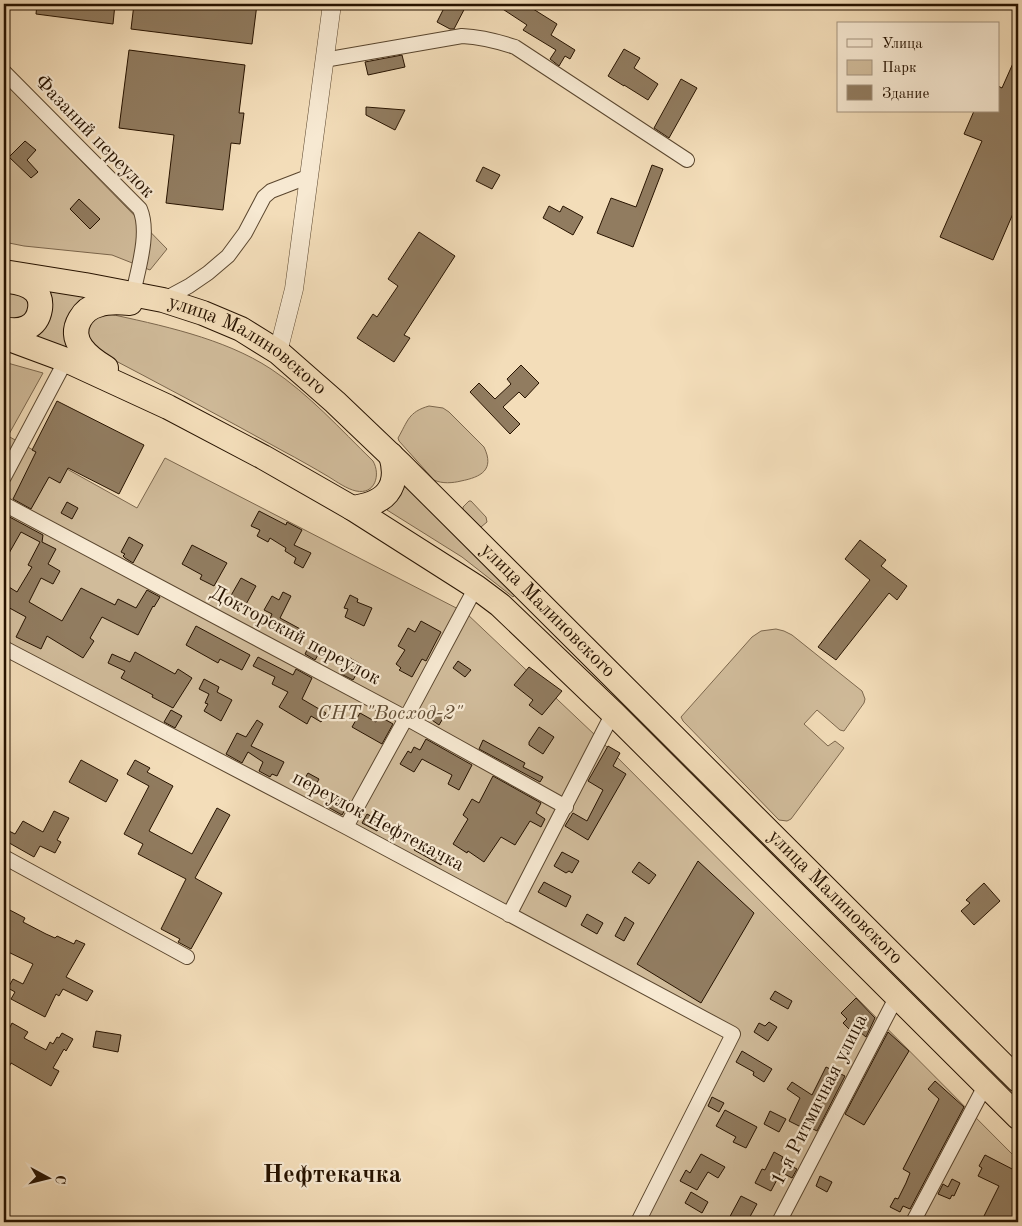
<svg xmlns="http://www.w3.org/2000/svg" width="1022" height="1226" font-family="'Old Standard TT',serif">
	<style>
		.green { fill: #d0bb9a; stroke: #7c674d }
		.building { fill: #917c60; stroke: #271300 }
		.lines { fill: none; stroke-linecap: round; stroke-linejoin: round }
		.minor-casing { stroke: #5a462e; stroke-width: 16 }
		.tertiary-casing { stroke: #5a462e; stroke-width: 19 }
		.trunk-casing { stroke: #271300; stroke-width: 26 }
		.minor { stroke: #f7e9d2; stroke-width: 14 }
		.tertiary { stroke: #f7e9d2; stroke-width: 18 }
		.trunk { stroke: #f3ddb9; stroke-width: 24 }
		.labels { text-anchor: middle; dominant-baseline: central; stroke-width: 4.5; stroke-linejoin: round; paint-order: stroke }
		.street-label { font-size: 20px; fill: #271300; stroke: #f7e9d2 }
		.park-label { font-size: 20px; font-style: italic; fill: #624e36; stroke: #f7e9d2 }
		.district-label { font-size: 25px; font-weight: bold; fill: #271300; stroke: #f7e9d2 }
	</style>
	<rect width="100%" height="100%" fill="#f3ddb9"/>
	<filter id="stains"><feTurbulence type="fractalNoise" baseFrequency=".004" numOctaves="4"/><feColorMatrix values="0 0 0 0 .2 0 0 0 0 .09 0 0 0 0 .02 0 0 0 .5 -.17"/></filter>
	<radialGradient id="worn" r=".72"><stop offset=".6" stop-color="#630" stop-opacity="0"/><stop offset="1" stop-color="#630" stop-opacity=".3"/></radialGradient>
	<path class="green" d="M4 82 167 249 150 270 112 255 24 246 4 242Z
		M4 288 21 292 32 303 26 319 4 320Z
		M45 288 90 297 72 353 31 336Z
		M105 313C160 325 224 338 271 369 309 394 340 429 373 461 381 475 375 495 356 491 347 489 337 482 329 477 314 468 298 459 283 451 220 416 158 383 95 350L84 330 86 324Z
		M4 362 43 373 8 436 137 508 165 458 466 613 596 736 1018 1160V1222H630L727 1036 4 648Z
		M429 406 443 408 449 412 484 447C495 470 481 477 461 481 453 483 442 484 434 480L399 441 398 438C408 421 408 412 429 406Z
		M405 485 515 595 513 597 462 557 387 510 398 499Z
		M469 501H471L486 517 487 522 481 527 463 510V507Z
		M776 629 784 631 792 635 862 691 865 699 864 703 844 731 840 730 817 710 804 724 828 746 835 741 844 748 791 819 787 821 779 820 683 721 681 717 752 637 761 631Z"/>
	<path class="building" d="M37 4H115L113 24 36 14Z
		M134 4H257L252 44 131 29Z
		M446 4H467L454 29H450L437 22Z
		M495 4H533L530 7 557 24 551 35 575 50 570 59 565 56 559 66 550 59 556 50 523 30 527 25Z
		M624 49 640 58 634 68 658 84 648 100 624 85V86L608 76Z
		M129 50 245 65 239 113H244L240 144 231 143 223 210 166 203 174 135 119 128Z
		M1018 52V202L993 260 940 237 982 141 964 134 974 111H998V86L1002 88Z
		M402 55 405 67 368 75 365 62Z
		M681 79 697 88 669 138 654 128Z
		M366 107 405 110 395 130 366 115Z
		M25 141 36 150 27 160 38 172 31 178 9 157Z
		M652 165 663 169 633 247 597 233 611 198 636 207Z
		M483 167 500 175 492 189 476 181Z
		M79 199 100 219 90 229 70 209Z
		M549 206 560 212 563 206 583 217 573 235 543 218Z
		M419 232 455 256 404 335 410 338 394 362 357 338 373 314 377 317 398 286 388 279Z
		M521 365 539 383 525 398 519 392 503 407 520 424 510 434 470 392 479 383 495 399 511 384 507 379Z
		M57 401 144 445 119 494 68 468 60 483 49 477 31 509 13 499 36 452 32 450Z
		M67 502 78 508 72 519 61 513Z
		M259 511 286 525 287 522 302 530 294 545 311 553 303 568 294 563 296 558 285 551 286 548 270 538 268 542 257 536 260 530 251 526Z
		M4 514 43 535 42 542 56 549 48 564 60 571 53 584 41 578 29 602 62 621 81 588 115 605 118 599 136 608 147 590 160 597 154 607 153 606 138 635 102 617 90 638 94 641 83 658 47 636 41 649 16 637 26 617 4 605V584L17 592 32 567 28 565 40 542 21 532 4 562Z
		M129 537 143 545 133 563 125 558 123 556 125 554 121 552Z
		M860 540 886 560 881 566 907 586 897 600 889 593 836 660 818 647 870 580 845 559Z
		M192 545 227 563 214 586 200 579 202 575 182 564Z
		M241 578 256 586 244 608 229 599Z
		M283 592 291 596 280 618 304 631 298 642 267 625 272 614 264 610 272 596 279 600Z
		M350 595 358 599 357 602 372 608 364 626 345 617 348 609 344 608Z
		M421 621 441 632 426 661 422 659 412 677 399 670 401 668 396 664 405 650 398 646 408 628 415 632Z
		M196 626 250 655 242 670 220 659 218 663 186 645Z
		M310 644 321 650 315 660 305 654Z
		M135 652 175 674 178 669 192 678 173 708 152 697 153 695 121 678 125 671 108 663 112 654 130 662Z
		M258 657 293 675 296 669 312 678 302 699 326 713 321 722 311 716 307 724 279 707 288 692 272 684 275 677 253 666Z
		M350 658 362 665 353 680 341 674Z
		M458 661 471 670 465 677 453 668Z
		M529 667 562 691 542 715 529 705 533 700 514 685Z
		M204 679 219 687 217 692 232 700 221 721 204 711 208 704 205 703 209 694 199 689Z
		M435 709 445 715 439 725 429 718Z
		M171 710 182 716 175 728 164 722Z
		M360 713 376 722 379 716 393 724 382 744 352 727Z
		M257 720 263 724 251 746 284 762 277 776 272 774 270 777 259 771 263 762 248 752 242 763 226 754 237 733 246 737Z
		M539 727 554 737 543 754 529 745V742Z
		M426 739 472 765 459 790 448 784 452 775 422 759 414 772 400 764 408 751 411 753 414 747 420 750Z
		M483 740 525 763 523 767 543 777 540 782 479 749Z
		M608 746 620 753 613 766 626 774 588 840 565 826 573 813 587 821 603 790 588 781Z
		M81 760 118 780 106 802 69 782Z
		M135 760 150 768 147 772 173 786 149 831 192 854 217 808 230 815 195 878 222 893 191 949 178 942 180 939 161 929 186 879 138 854 143 844 124 834 149 786 127 774Z
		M308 773 319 779 312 792 300 786Z
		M493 776 541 803 536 813 545 819 541 827 530 821 515 845 501 837 484 862 468 851 467 853 453 844 468 819 463 815 472 799 479 803Z
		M341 796 350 801 342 815 326 806 330 798 337 802Z
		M54 811 69 818 57 840 61 842 55 853 40 846 34 857 4 840V837L7 830 15 834 23 821 43 832Z
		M367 814 382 822 377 831 362 823Z
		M420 840 447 854 441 865 414 850Z
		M562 852 579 861 572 873 569 871 566 873 554 866Z
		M698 861 754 913 701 1003 637 964Z
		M639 862 656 875 649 884 632 872Z
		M544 882 571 896 566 907 538 892Z
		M984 883 1000 901 974 925 961 911 970 903 966 900Z
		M4 907 25 918 23 922 46 934 55 938 57 936 74 944 76 940 85 944 66 977 93 991 87 1001 63 989 59 996 56 994 45 1017 11 999 15 992 8 988 13 979 23 984 33 964 4 950Z
		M587 914 603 923 597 934 581 925Z
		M625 917 634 923 624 941 615 936Z
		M775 991 792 1001 788 1009 770 999Z
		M856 998 875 1018 866 1037 855 1028 852 1032 843 1023 847 1019 841 1013Z
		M769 1022 777 1027 768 1041 754 1032 759 1023 765 1026Z
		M12 1023 28 1032 24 1038 46 1050 50 1042 53 1044 57 1037 59 1038 62 1033 73 1039 66 1051 64 1049 53 1068 59 1071 51 1086 11 1063 4 1077V1039Z
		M96 1031 121 1035 118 1052 93 1047Z
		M888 1032 909 1051 864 1125 845 1114Z
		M742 1051 772 1069 764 1082 753 1075 754 1072 736 1062Z
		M826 1067 845 1076 817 1131 807 1126 805 1129 789 1121 800 1098 787 1089 792 1082 812 1095Z
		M935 1081 964 1107 910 1209 903 1206 900 1212 890 1207 895 1198 898 1199 906 1183 910 1173 903 1169 939 1099 928 1089Z
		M712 1097 724 1103 719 1112 708 1106Z
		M725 1110 757 1127 746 1148 733 1142 736 1137 716 1126Z
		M770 1111 786 1119 779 1132 764 1124Z
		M774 1152 783 1157 781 1161 797 1169 792 1178 781 1172 771 1191 755 1183 762 1169 765 1170Z
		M701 1154 725 1167 718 1178 708 1172 697 1190 680 1181 686 1170 690 1173Z
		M985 1155 1018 1172V1222H981L999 1186 978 1176 982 1168 979 1166Z
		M820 1176 832 1182 827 1192 816 1186Z
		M952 1179 960 1183 954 1196 952 1195 950 1199 938 1194 943 1184 948 1187Z
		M691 1192 708 1202 702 1213 685 1203Z
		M741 1196 757 1204 747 1222H727Z"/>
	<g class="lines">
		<g class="minor-casing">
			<path id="minor" d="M324 60 462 36C481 37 497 41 515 47L687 160
				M4 72 140 209C150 233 138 269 133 294
				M163 300 189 286 208 273 228 256 245 233 264 197 271 191 310 176
				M4 477 66 360
				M4 504 406 718 566 807
				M4 648 346 827 733 1034 638 1222
				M346 827 406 718 476 587
				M4 857 187 957
				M509 915 613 713
				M779 1222 897 996
				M913 1222 986 1084"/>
		</g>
		<g class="tertiary-casing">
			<path id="tertiary" d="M278 352 294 289 332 4"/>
		</g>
		<g class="trunk-casing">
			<g id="trunk">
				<path id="s1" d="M4 272 85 285 163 300 203 313 241 329 278 352 335 402 400 464 1018 1080"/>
				<path d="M4 329C20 333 37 328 40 309 41 302 40 296 35 291 28 284 18 282 9 281"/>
				<path d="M4 337 66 360 168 407 263 457 352 508 476 587 500 605 613 713 1018 1117"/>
				<path d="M106 368C89 358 67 341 80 319 84 312 90 307 98 305 108 301 119 302 130 303"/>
				<path d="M352 508C384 504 401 489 391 455"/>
			</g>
		</g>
		<use href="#minor" class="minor"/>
		<use href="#tertiary" class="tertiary"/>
		<use href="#trunk" class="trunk"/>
	</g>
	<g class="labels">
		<g class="street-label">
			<text transform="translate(94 137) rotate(46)">Фазаний переулок</text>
			<text stroke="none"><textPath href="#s1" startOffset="258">улица Малиновского</textPath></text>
			<text stroke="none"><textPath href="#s1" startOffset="662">улица Малиновского</textPath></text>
			<text transform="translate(295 636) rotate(28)">Докторский переулок</text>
			<text transform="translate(378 822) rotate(28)">переулок Нефтекачка</text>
			<text stroke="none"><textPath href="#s1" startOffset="1068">улица Малиновского</textPath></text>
			<text transform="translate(820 1100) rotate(-63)">1-я Ритмичная улица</text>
		</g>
		<g class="park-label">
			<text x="390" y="714">СНТ "Восход-2"</text>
		</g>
		<g class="district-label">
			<text x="332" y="1175">Нефтекачка</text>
		</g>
	</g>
	<rect width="1022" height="1226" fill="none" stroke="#f3ddb9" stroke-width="20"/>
	<rect x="5" y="5" width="1012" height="1216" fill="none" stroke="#271300" stroke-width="2.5"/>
	<rect x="10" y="10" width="1002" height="1206" fill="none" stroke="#271300"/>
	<rect x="837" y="22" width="162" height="90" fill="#f7e9d2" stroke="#a4937e"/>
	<rect x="847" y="39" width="25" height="8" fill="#f7e9d2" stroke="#a4937e"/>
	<text x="882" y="48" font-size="15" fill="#271300">Улица</text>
	<rect x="847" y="60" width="25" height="15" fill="#d0bb9a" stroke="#a4937e"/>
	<text x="882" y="72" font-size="15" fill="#271300">Парк</text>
	<rect x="847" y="85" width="25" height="15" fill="#917c60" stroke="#a4937e"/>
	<text x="882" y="98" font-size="15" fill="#271300">Здание</text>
	<g transform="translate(48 1178) rotate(97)" stroke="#f7e9d2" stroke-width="4" paint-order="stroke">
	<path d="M0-4L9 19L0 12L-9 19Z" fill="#271300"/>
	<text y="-8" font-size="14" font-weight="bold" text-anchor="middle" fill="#271300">С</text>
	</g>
	<rect width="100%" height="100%" filter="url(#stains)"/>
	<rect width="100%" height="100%" fill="url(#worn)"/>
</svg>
